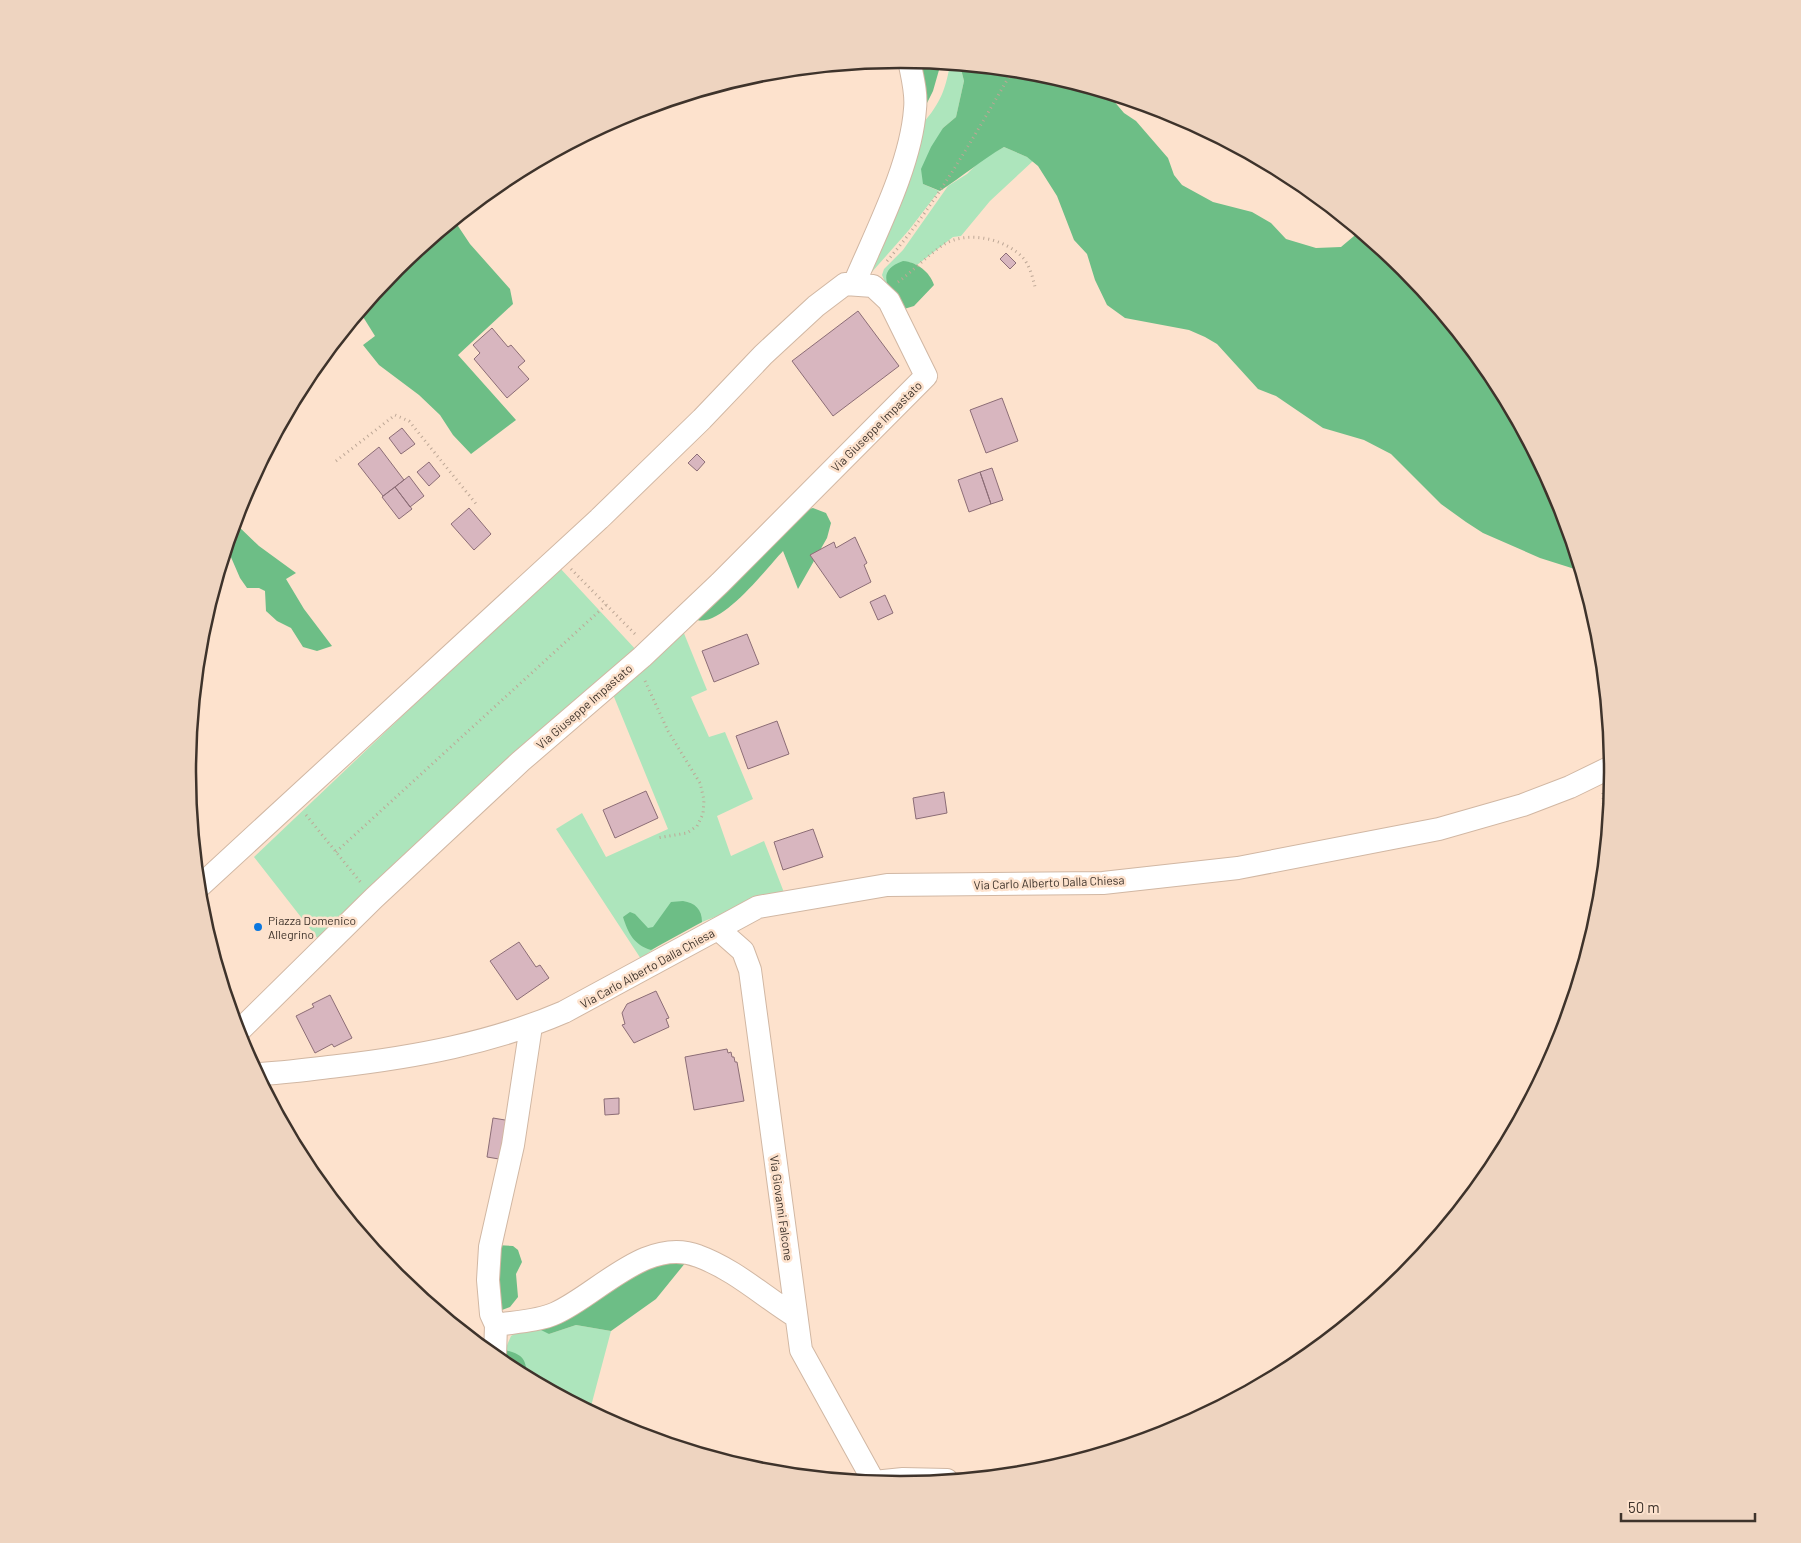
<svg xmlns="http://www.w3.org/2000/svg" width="1801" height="1543" font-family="Barlow,sans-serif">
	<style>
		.green { fill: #ade5bc }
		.forest { fill: #6dbe86 }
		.building { fill: #d8b6bf; stroke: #8c6d76 }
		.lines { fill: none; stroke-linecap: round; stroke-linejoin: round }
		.minor-casing { stroke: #d1b7a3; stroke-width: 24 }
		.path { stroke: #bda796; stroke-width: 3; stroke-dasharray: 1 4; stroke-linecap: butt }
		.minor { stroke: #fff; stroke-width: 22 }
		.poi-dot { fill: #0b77df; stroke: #fde2cd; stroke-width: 2 }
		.labels { text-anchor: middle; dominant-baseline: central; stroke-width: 5; stroke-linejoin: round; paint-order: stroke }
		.street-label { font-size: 12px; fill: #3e332b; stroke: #fde2cd }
		.poi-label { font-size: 12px; fill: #3e332b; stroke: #fde2cd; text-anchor: start }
		.rim { fill: none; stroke: #3e332b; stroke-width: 2.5 }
	</style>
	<rect width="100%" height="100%" fill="#fde2cd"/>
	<path class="green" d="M950 64 960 65 964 81 956 117 943 128 923 184 939 191 909 230 871 273 866 267 919 128C939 105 945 93 950 64Z
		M1004 147 1027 157 1033 161 990 201 961 236 953 237 917 265 909 262 887 287 882 275 884 269 903 250 948 186 967 174 982 159Z
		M559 567 638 652 322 944 254 857Z
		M681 626 707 690 691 697 709 737 725 732 753 799 717 816 731 856 764 841 785 895C735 909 681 924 641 959L556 829 582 813 606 857 668 829 612 692Z
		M541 1320 549 1334 576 1325 611 1331 590 1410 534 1380 505 1350 511 1336Z"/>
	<path class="forest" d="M915 60 941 63 933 91 926 105Z
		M960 65 1040 73 1107 93 1124 113 1136 121 1168 158 1174 175 1182 185 1213 202 1252 212 1271 223 1286 239 1316 248 1341 247 1360 231 1405 268 1493 376 1559 499 1581 571 1540 558 1483 533 1466 522 1441 504 1391 454 1364 440 1323 428 1276 396 1258 389 1217 344 1205 337 1189 330 1125 318 1107 305 1095 280 1087 254 1074 240 1057 196 1038 166 1027 157 1004 147C981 160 962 177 940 191L923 184 921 169 931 147 943 128 956 117 964 81Z
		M454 220 470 244 510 289 513 304 458 355 516 420 471 454 453 435 440 415 419 395 379 365 363 345 375 336 360 312 397 267Z
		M903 261C917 262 930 272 934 285L914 306 904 309C891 292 872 272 903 261Z
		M813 508 826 513 831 523 827 538 798 589 783 551C766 569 722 627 697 620L800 511Z
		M235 523 259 546 296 573 286 579 304 609 332 646 317 651 303 647 291 628 277 621 266 611 265 591 259 588H247L240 578 227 548Z
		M683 901C695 903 702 909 702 922L651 950C634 945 628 933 623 917L630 912 635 914 648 928 653 927 671 902Z
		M496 1245 513 1246 518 1250 522 1262 516 1274 518 1297 510 1307 502 1310Z
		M659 1257 686 1262 656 1299 611 1331 576 1325 549 1334 541 1330V1320Z
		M505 1350C533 1357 519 1364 534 1380L505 1364Z"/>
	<path class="building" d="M1006 253 1016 263 1010 269 1000 259Z
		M858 311 899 366 833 416 792 361Z
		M492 328 508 347 511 345 525 361 518 367 529 379 507 398 474 359 480 353 473 345Z
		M1002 398 1018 441 986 453 970 410Z
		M402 428 415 444 401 454 389 438Z
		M379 447 404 480 383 496 358 464Z
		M697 454 705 462 697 471 688 463Z
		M429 462 440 476 429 486 417 472Z
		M992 468 1003 500 991 504 980 472Z
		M980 472 991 504 969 512 958 480Z
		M409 476 424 496 410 507 395 487Z
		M395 487 412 509 399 519 382 497Z
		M469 508 491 534 474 550 451 524Z
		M855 537 867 563 864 565 871 582 840 598 810 555 834 542 836 548Z
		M885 595 893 613 878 620 870 602Z
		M747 634 759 664 714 682 702 651Z
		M777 721 789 754 748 769 736 736Z
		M646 791 658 818 615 838 603 810Z
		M944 792 947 813 916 819 913 798Z
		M813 829 823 857 783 870 774 842Z
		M519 942 536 967 540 965 549 978 517 1000 490 961Z
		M656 991 669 1018 666 1019 669 1027 634 1043 622 1025 625 1024 622 1013 627 1004Z
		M330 995 352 1038 334 1047 332 1044 315 1053 296 1016 314 1007 312 1004Z
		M727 1049 728 1053 731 1052 732 1057H734L735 1062H737L744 1101 694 1110 685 1057Z
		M619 1098V1114L605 1115 604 1099Z
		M493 1118 511 1121 505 1160 487 1157Z"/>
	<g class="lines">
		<g class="minor-casing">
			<path id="minor" d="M854 284C876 232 911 165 915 109 917 93 912 76 909 60
				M199 887 599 519 702 419 763 355 816 306 845 284 873 286 889 301 926 376 720 583 642 657 521 761 374 898 238 1032
				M718 929 743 951 750 970 801 1350 874 1482
				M258 1074C285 1073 311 1069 338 1066 415 1057 492 1043 564 1012L758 907 887 885 1103 883 1238 868 1439 829 1523 805 1570 787 1613 766
				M496 1325C515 1322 539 1321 556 1313 598 1294 647 1236 698 1256 734 1269 763 1296 795 1316
				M495 1356 496 1325 491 1314 488 1280 490 1247 513 1145 531 1026
				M874 1482 903 1479 947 1480"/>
		</g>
		<path class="path" d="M887 261C938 202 974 136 1013 70
			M898 282C913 271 927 256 943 245 966 230 1006 238 1024 259 1030 267 1033 278 1035 287
			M336 461 395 415 409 421 477 505
			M571 569 637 636
			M645 681 668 731 700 783 704 800 703 814 697 826 687 833 657 838
			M1603 793 1605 852
			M306 815 362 884
			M336 852 606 605"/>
		<use href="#minor" class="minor"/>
	</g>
	<circle class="poi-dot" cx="258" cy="927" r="5"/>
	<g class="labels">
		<g class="street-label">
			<text transform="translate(876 426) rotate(-45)">Via Giuseppe Impastato</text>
			<text transform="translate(584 706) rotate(-41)">Via Giuseppe Impastato</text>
			<text transform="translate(1049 882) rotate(-2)">Via Carlo Alberto Dalla Chiesa</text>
			<text transform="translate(647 968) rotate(-29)">Via Carlo Alberto Dalla Chiesa</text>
			<text transform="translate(782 1208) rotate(82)">Via Giovanni Falcone</text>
		</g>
		<g class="poi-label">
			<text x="268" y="920">Piazza Domenico<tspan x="268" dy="14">Allegrino</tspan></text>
		</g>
	</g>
	<path d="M0 0H1801V1543H0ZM196 772a704 704 0 1 1 1408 0a704 704 0 1 1-1408 0Z" fill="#eed4c0" fill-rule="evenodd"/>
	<path class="rim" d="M196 772a704 704 0 1 1 1408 0a704 704 0 1 1-1408 0Z"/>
	<path d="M1621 1513v8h134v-8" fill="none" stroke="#3e332b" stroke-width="2.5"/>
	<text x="1628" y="1513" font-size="15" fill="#3e332b" stroke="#fde2cd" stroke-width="4" paint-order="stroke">50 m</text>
</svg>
